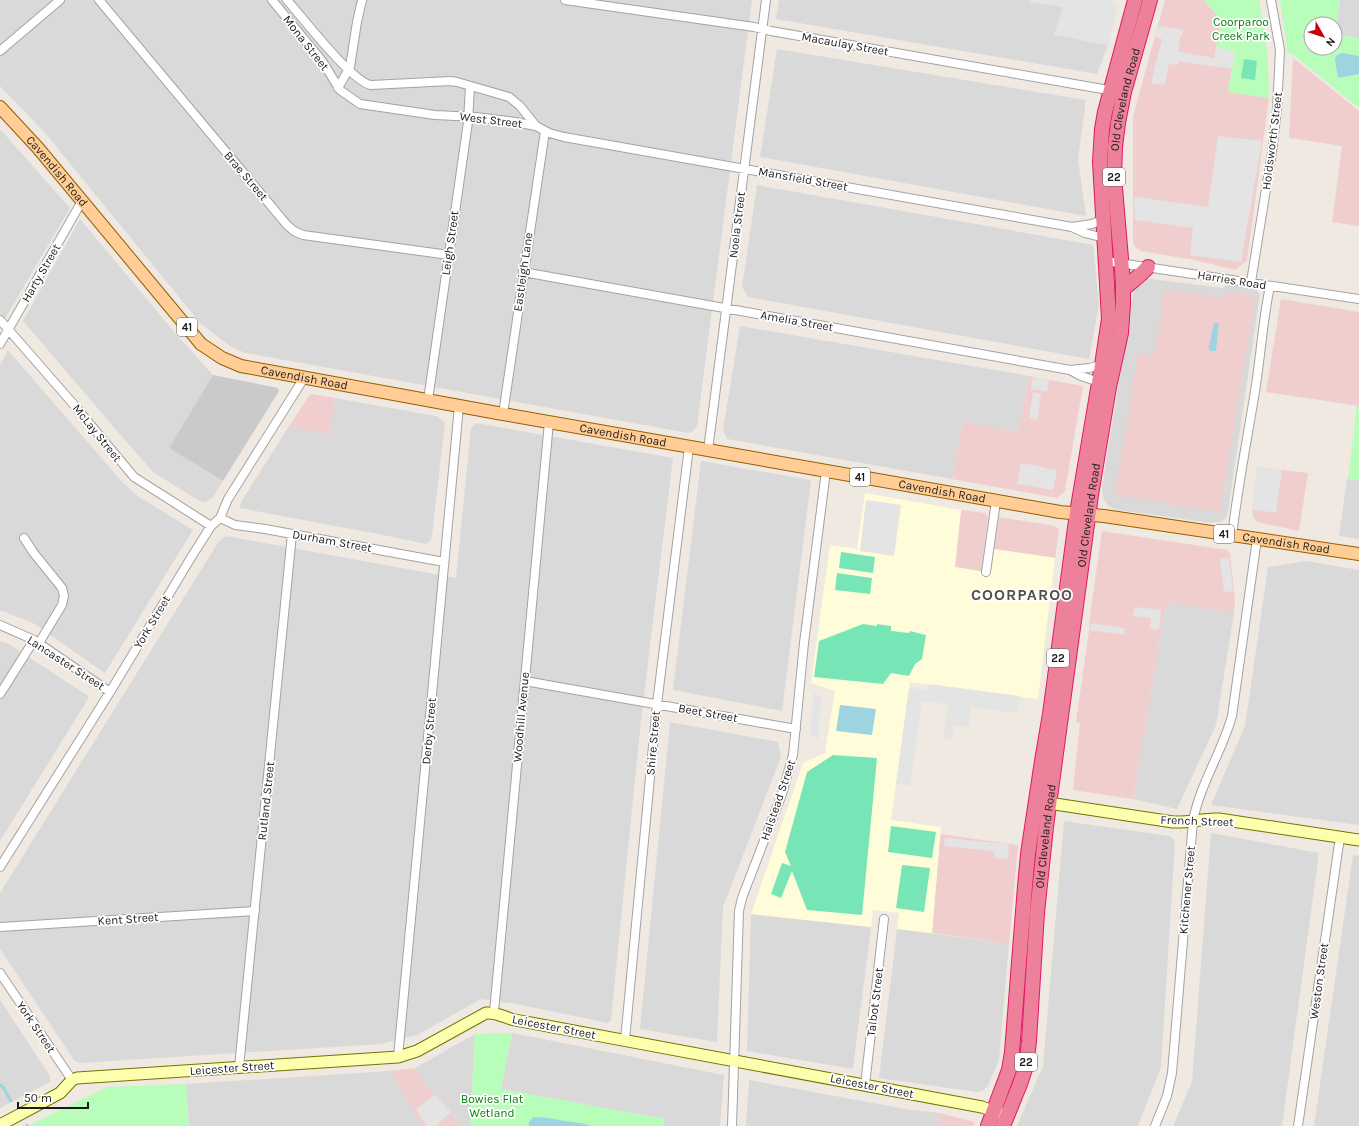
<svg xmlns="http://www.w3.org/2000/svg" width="1359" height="1126" font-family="Karla,sans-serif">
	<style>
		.residential { fill: #dad9d9 }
		.commercial { fill: #f1cece }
		.education { fill: #fffdd9 }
		.religious { fill: #cacaca }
		.park { fill: #b9fdbb }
		.pitch { fill: #78e5b6 }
		.parking { fill: #e4e4e4 }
		.water { fill: #9dd4e0 }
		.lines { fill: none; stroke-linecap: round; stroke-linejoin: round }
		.stream { stroke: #9dd4e0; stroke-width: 3 }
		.street-casing { stroke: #a3a3a3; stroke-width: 10 }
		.secondary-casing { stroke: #6f7600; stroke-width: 13 }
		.primary-casing { stroke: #945d00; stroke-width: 14 }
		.highway-casing { stroke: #e41666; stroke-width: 16 }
		.street { stroke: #fff; stroke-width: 8 }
		.secondary { stroke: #fefeaf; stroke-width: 11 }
		.primary { stroke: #ffcd95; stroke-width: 12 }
		.highway { stroke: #ed819a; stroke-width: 14 }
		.labels { text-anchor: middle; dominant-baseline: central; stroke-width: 3.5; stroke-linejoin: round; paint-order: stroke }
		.shield { fill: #fff; stroke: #606060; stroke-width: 1 }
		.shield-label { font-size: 11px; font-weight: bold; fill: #1c1c1c }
		.park-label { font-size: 12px; fill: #038208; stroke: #fff }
		.street-label { font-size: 12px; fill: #1c1c1c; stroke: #fff }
		.district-label { font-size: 16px; font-weight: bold; letter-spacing: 1px; fill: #4f4f4f; stroke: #fff }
	</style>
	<rect width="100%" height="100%" fill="#efe9e1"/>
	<path class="residential" d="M0 0H752L697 426 693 431 689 433 245 353 230 346 201 324 46 134 0 86Z
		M779 0H1030V2L1063 7 1055 35 1108 45 1097 74 776 19Z
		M1340 0H1359V38L1335 34Z
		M777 49 1086 100 1078 159 1086 216 760 157Z
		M0 129 70 208 0 327Z
		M757 185 1093 245 1099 304 1089 359 748 297 742 287Z
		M80 219 175 333 213 375 169 448 223 481 212 498 205 502 200 501 154 473 117 431 23 321Z
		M1144 278 1223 288 1229 283 1255 287 1260 295 1228 511 1226 518 1220 522 1212 523 1118 510 1109 507 1103 498 1102 487 1134 287Z
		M740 326 1029 376 1018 432 963 422 952 479 727 439 723 430Z
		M8 350 123 483 139 497 193 530 105 673 33 623 0 610V365Z
		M335 398 436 416 445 422 432 536 430 541 426 544 383 535 240 508 241 502 289 426 329 434Z
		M476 423 673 458 641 720 611 1020 608 1023 516 1004 481 999 417 1035 381 1044 79 1063 74 1060 0 949V893L219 541 226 536 456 578 471 428Z
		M701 461 811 480 782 711 673 690Z
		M1347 479 1359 480V539L1339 536Z
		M1306 561 1359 570V825L1211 805 1245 726 1268 567Z
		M1166 602 1234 613 1216 725 1177 809 1133 799Z
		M0 641 9 644 88 696V699L0 841Z
		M670 722 778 742 781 757 723 907 717 1042 640 1029Z
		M1064 821 1170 836 1173 839 1175 842 1161 1067 1138 1126H1017L1043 1066Z
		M1211 833 1319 853 1282 1126H1173L1192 1082Z
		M1353 855 1359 856V1126H1314Z
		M751 914 871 927 853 1069 747 1051Z
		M897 929 1009 944 999 1060 988 1086 982 1091 977 1092 879 1078Z
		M0 1000 50 1076V1082L0 1108Z
		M512 1033 724 1075 720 1126H664V1119L501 1089Z
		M475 1034 470 1126H459L452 1113 423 1082 415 1068Z
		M390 1071 423 1126H189L186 1084Z
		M749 1080 911 1110 940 1113 937 1126H746Z"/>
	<path class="commercial" d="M1165 0H1204L1221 20 1216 48 1235 51 1228 91 1269 98 1247 261 1235 270 1194 260 1141 251 1136 248 1133 243V116Z
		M1293 58 1359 111V226L1332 222 1342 146 1289 138Z
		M1165 289 1225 298 1226 292 1255 297 1220 512 1115 495 1138 353 1154 356Z
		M1281 299 1359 312V406L1266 392Z
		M1029 376 1083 386 1065 491 1057 498 952 479 963 422 1018 432Z
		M312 394 335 398 329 434 289 426 309 396Z
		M1257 467 1308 473 1299 531 1257 522 1255 519 1253 517 1252 509Z
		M961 510 985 513 988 518 981 571 954 567Z
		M999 517 1055 526 1059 530 1055 558 994 549Z
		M1102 531 1227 550 1230 554 1235 602 1234 613 1166 602 1133 799 1073 790 1080 723 1076 722 1089 630 1090 615Z
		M940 834 1018 845 1009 944 932 933Z
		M415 1068 423 1082 452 1113 459 1126H423L390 1071Z
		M940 1113 975 1122 973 1126H937Z"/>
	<path class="education" d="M865 493 961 510 955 567 990 573 994 549 1055 558 1038 699 910 682 891 820 941 827 932 933 897 929 899 913 873 910 871 927 751 914 803 763 825 753 835 691 811 683 830 545 857 549Z"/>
	<path class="religious" d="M213 375 278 388 279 391 223 481 169 448Z"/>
	<path class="park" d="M1204 0H1259L1268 58 1269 98 1228 92 1235 51 1216 48 1221 20Z
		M1280 0H1340L1335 30V24H1311V48H1335V34L1359 38V108L1291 53 1288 54Z
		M1357 406H1359V480L1348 479Z
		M512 1033 501 1089 664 1119V1126H470L475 1034Z
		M186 1084 189 1126H28L107 1087Z"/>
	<path class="pitch" d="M1244 59 1257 61 1255 80 1241 78Z
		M841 552 875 557 873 573 839 568Z
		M837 573 872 578 870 594 835 590Z
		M863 624 877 626V624L891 626V631L909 633 910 631 926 635 922 659 915 664 909 676 891 673 883 684 814 677 819 641Z
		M833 755 877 758 862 915 807 910 792 871 781 898 771 894 782 863 791 866 785 852 807 772Z
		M891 826 936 832 932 858 888 852Z
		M902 865 930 868 924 912 896 908Z"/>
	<path class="parking" d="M1030 0H1111L1118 7 1108 45 1054 35 1063 7 1029 2Z
		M1158 26 1183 30 1182 36H1180L1178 52 1214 58 1216 48 1235 51 1232 69 1178 61V65L1169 64 1165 85 1151 83 1162 39 1155 37Z
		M1218 136 1262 141 1241 262 1190 255 1193 228 1135 220 1134 197 1208 207Z
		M1033 377 1049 380 1047 392 1031 389Z
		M1033 392 1041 394 1037 420 1029 418Z
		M1021 463 1057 470 1053 490 1017 484Z
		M1257 467 1282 470 1276 513 1252 509Z
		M866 500 901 505 894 556 860 551Z
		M1229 558 1233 591 1224 592 1220 559Z
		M1135 607 1161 610 1159 630 1150 629 1151 618 1133 616Z
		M1091 623 1125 628 1124 635 1090 630Z
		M929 684 1020 696 1017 713 971 707 969 727 954 726 952 740 943 739 948 704 922 701 910 786 896 784 909 688 928 690Z
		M814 692 821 697 818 740 810 734Z
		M945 838 1009 844 1008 859 993 858 994 851 944 846Z
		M434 1095 451 1112 436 1126H426L416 1109Z"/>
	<path class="water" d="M1342 53 1359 56V74L1338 78 1335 60 1336 56Z
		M1214 323H1219L1216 351H1211L1208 348C1212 340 1211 331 1214 323Z
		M840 705 876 709 872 735 836 731Z
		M533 1117C549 1117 557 1120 572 1122 579 1123 584 1123 591 1126H529V1122Z"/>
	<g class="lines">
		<path class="stream" d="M0 1085 3 1087 11 1101
			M27 1125V1126"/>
		<g class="street-casing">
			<path id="street" d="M99 0 287 225 294 231 303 235 449 255
				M272 0 322 61 340 90 360 104 435 115 476 117 515 122 536 126 549 133 564 137 1072 227 1085 233 1104 238
				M287 0C302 17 352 82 371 85L451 81 457 82 509 97 520 106 536 126
				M565 0 754 27 771 31 1114 91
				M0 51 60 0
				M338 88 350 67 357 22 362 0
				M1072 227 1092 224 1102 220
				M1106 261 1359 299
				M523 272 1070 370 1089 368 1102 365
				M1251 282 1272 152 1277 110 1280 50 1271 0
				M0 320 75 406 134 477 211 526
				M0 344 82 201
				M1070 370 1081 376 1099 382
				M428 400 468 122 470 86
				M503 414 545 131
				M708 450 766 0
				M220 518 235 525 265 529 444 562
				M1232 536C1238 485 1248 435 1256 385 1261 352 1263 319 1270 286
				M24 538 33 552 62 588 64 596 62 605 39 643
				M986 572 996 501
				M0 625 34 640 110 692
				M525 681 796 729
				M0 694 34 640
				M0 867 110 692 192 556 211 526 220 518 228 499 304 378
				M0 927 255 911
				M0 973 72 1080
				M494 1012 549 422
				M625 1040 657 704 689 447
				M398 1057 459 406
				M239 1067 292 534
				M865 1085 884 919
				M732 1126 739 911 742 898 782 794 793 755 804 643 826 471
				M1155 1126 1167 1096 1172 1073 1193 821C1200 784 1222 752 1232 716L1257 539
				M1298 1126 1340 837"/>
		</g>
		<g class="secondary-casing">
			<path id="secondary" d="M1042 802 1173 822C1189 823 1204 818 1219 819L1359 840
				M0 1125 60 1093 72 1080 77 1078 398 1057 417 1051 486 1013C497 1012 505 1018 515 1020L982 1107 1001 1114"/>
		</g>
		<g class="primary-casing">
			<g id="primary">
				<path id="s1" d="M0 107 38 148 201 344 222 358 241 366 503 414 1060 512 1104 516 1359 554"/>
			</g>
		</g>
		<g class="highway-casing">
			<g id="highway">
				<path d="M1123 289C1131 282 1140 276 1148 267"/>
				<path d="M988 1126 1009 1070 1012 1052 1025 886 1028 854 1042 761 1050 714 1077 513 1102 365 1109 319 1100 162 1102 129 1105 112 1135 0"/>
				<path id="s2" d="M1003 1126 1020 1084 1026 1066 1029 1041 1037 913 1046 827 1091 495 1109 387 1121 333 1123 304V282L1114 176 1115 147 1118 123 1124 92 1150 0"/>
			</g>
		</g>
		<use href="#street" class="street"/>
		<use href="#secondary" class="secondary"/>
		<use href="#primary" class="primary"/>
		<use href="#highway" class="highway"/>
	</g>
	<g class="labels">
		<g class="shield">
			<rect x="1103" y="168" width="22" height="18" rx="3"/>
			<rect x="177" y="318" width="20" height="18" rx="3"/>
			<rect x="850" y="468" width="20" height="18" rx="3"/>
			<rect x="1214" y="525" width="20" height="18" rx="3"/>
			<rect x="1047" y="649" width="22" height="18" rx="3"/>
			<rect x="1015" y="1053" width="22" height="18" rx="3"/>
		</g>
		<g class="shield-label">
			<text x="1114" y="177">22</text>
			<text x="187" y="327">41</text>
			<text x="860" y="477">41</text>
			<text x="1224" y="534">41</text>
			<text x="1058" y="658">22</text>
			<text x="1026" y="1062">22</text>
		</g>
		<g class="park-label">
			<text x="1241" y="22">Coorparoo<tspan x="1241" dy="14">Creek Park</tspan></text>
			<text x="492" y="1099">Bowies Flat<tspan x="492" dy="14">Wetland</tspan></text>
		</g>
		<g class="street-label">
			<text transform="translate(306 43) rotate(52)">Mona Street</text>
			<text transform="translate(845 44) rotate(10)">Macaulay Street</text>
			<text stroke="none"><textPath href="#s2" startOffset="1039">Old Cleveland Road</textPath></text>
			<text transform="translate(491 120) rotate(7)">West Street</text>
			<text transform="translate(1272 141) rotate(-83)">Holdsworth Street</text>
			<text stroke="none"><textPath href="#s1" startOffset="86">Cavendish Road</textPath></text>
			<text transform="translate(246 176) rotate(50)">Brae Street</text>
			<text transform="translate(803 179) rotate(10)">Mansfield Street</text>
			<text transform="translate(737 225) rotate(-83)">Noela Street</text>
			<text transform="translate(450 243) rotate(-82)">Leigh Street</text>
			<text transform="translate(523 272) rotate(-82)">Eastleigh Lane</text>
			<text transform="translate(41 273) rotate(-60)">Harty Street</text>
			<text transform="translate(1232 280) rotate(9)">Harries Road</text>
			<text transform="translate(797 321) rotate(10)">Amelia Street</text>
			<text stroke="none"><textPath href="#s1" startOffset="421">Cavendish Road</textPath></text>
			<text transform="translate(97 433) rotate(51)">McLay Street</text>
			<text stroke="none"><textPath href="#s1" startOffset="745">Cavendish Road</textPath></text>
			<text stroke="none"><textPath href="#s1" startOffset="1069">Cavendish Road</textPath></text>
			<text stroke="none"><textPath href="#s2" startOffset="619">Old Cleveland Road</textPath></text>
			<text transform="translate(332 541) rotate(10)">Durham Street</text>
			<text stroke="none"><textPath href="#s1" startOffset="1417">Cavendish Road</textPath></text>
			<text transform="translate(152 622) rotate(-59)">York Street</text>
			<text transform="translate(66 663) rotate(33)">Lancaster Street</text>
			<text transform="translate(708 713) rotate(10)">Beet Street</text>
			<text transform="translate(521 717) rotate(-85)">Woodhill Avenue</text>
			<text transform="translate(429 731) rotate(-85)">Derby Street</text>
			<text transform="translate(653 743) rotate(-85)">Shire Street</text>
			<text transform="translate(778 800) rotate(-71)">Halstead Street</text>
			<text transform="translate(266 801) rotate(-84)">Rutland Street</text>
			<text transform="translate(1197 821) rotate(2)">French Street</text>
			<text stroke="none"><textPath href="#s2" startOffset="295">Old Cleveland Road</textPath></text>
			<text transform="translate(1187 890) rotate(-85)">Kitchener Street</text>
			<text transform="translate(128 919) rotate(-4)">Kent Street</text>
			<text transform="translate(1319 981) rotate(-82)">Weston Street</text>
			<text transform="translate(875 1002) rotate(-83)">Talbot Street</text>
			<text transform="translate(36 1027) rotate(56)">York Street</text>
			<text transform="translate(554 1027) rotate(11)">Leicester Street</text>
			<text transform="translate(232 1068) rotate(-4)">Leicester Street</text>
			<text transform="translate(872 1086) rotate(11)">Leicester Street</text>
		</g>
		<g class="district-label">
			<text x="1022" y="594">COORPAROO</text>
		</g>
	</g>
	<g transform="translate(1323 36) rotate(129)"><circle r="19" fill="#ffffff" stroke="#a4a4a4"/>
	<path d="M0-3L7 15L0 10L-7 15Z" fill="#c80009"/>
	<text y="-6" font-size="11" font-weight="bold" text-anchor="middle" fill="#1c1c1c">N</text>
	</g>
	<path d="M18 1102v6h70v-6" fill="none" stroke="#1c1c1c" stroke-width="2"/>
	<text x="24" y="1102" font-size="12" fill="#1c1c1c" stroke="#ffffff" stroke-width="3" paint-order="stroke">50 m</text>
</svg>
